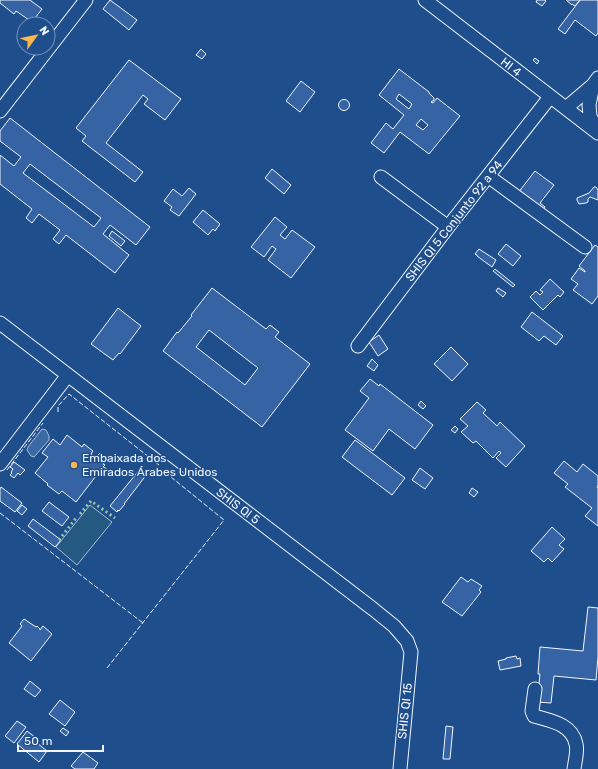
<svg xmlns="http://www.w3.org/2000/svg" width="598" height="769" font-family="Rubik,sans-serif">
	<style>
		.green { fill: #245a82; stroke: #a8bbd7 }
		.water { fill: #3b69a3; stroke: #a8bbd7 }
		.building { fill: #3563a3; stroke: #f2f6ff; fill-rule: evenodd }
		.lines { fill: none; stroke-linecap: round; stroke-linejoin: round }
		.minor-casing { stroke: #f2f6ff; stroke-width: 15 }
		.minor { stroke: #1f4e8c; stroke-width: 13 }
		.hedge { stroke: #97c8a6; stroke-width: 3; stroke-dasharray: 2 3; stroke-linecap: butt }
		.fence { stroke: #f2f6ff; stroke-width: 1; stroke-dasharray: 5 2; stroke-linecap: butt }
		.poi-dot { fill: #ffb74d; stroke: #1f4e8c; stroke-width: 1.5 }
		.labels { text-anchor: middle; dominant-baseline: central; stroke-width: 3; stroke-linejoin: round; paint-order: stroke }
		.street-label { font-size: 12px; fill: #f2f6ff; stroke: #1f4e8c }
		.poi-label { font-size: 12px; fill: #f2f6ff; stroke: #1f4e8c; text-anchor: start }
	</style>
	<rect width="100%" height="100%" fill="#1f4e8c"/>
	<path class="green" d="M90 505 112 522 77 565 56 547Z"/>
	<path class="water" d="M42 429 46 430 49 436V440L34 457 31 456 27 450 28 447Z"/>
	<path class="building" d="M0 0H30L42 9 32 22 16 11 14 14 0 3Z
		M110 0 137 20 129 30 103 9Z
		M537 0H545L546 1 542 6 536 2Z
		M566 0H580L575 6 572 4V5Z
		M580 0H598V33L596 36 575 20 565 34 558 29Z
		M201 49 206 54 202 59 196 55Z
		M535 58 539 61 537 64 533 60Z
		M129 60 181 99 165 120 144 104 148 99 143 95 106 143 143 172 135 182 82 141 86 136 76 128Z
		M399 69 429 92V93L434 98V100L431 102 433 103 437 98 460 116 429 154 400 132 384 153 371 143 386 123 393 129 404 115 379 95ZM399 94 412 104 409 109 396 99ZM421 119 428 125 423 130 416 125Z
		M301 81 315 92 300 112 286 101Z
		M338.5 105a5.5 5.5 0 1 1 11 0a5.5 5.5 0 1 1-11 0Z
		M10 118 150 227 136 245 110 225 103 234 129 255 115 273 66 235 59 244 53 239 60 230 39 214 32 223 26 218 32 209 0 184V155L14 166 21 157 0 141V131ZM30 164 101 218 94 227 23 173Z
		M272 169 291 185 284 194 265 178Z
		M535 171 554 185 540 203 545 207 538 217 514 198Z
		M594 187H596L598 190V200L590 197 588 199V202L586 203 579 204 577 200V198L589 193Z
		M189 188 196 194 179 216 170 210 172 207 164 201 173 189 182 196Z
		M203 210 220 224 215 231 213 229 208 235 193 222Z
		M275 217 287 227 280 235 285 239 292 230 315 247 291 278 268 260 276 249 272 246 264 257 251 247Z
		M112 231 125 241 121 246 109 236Z
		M506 244 521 256 513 266 498 254Z
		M595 245 598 247V296L592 304 573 290 578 284 571 279 579 268 585 272V271L579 266Z
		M479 249 496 260 492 267 477 256V255L475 254Z
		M495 269 515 285 513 287 493 271Z
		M550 279 564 292 560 297 558 295 543 310 530 297 536 291 540 295 543 292 540 290Z
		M212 288 266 329 270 325 279 332 275 337 310 364 262 427 163 351 177 332 178 333 192 316 191 315ZM209 330 258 368 245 385 196 347Z
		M498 288 506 293 503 297 496 291Z
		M118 308 141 326 120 354 119 353 113 360 91 344Z
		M532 312 563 336 556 345 544 336 539 341 521 327Z
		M379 335 388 349 378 356 369 342Z
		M451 347 468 364 452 381 434 364Z
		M372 359 378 365 374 371 367 366Z
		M370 379 379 386 380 384 433 425 415 449 389 429 373 451 345 430 369 398 360 391Z
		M421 401 426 406 423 409 418 405Z
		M477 402 486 410 483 413 497 426 500 422 525 446 506 467 496 458 501 453 499 451 493 458 476 441 473 443 461 432 468 426 460 419Z
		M455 426 458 429 455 433 451 430Z
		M67 435 82 447 84 444 93 451 91 454 96 458 100 453 107 459 103 464 105 465 103 467 107 469 103 475 99 472 76 502 62 491 59 494 47 485 48 484 35 473 48 457 42 453 53 439 60 445Z
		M355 440 405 478 392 495 342 457Z
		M564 461 577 472 583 464 598 476V485L597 487 598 488V526L585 516 592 508 565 487 568 484 554 473Z
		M14 462 25 470 20 475 18 473 14 478 10 475 12 473 11 472 13 469 10 467Z
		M420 468 433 478 425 489 412 480Z
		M140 469 147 474 124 504H125L119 511 118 510 117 512 110 506Z
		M1 487 22 503 15 512 0 501V489Z
		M472 488 478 492 474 497 469 493Z
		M49 502 69 517 62 526 42 511Z
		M22 505 27 509 22 515 17 511Z
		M33 519 61 540 55 547 28 526Z
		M552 527 565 539 559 545 564 549 552 562 548 558 544 562 531 551Z
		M461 577 468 582 471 579 482 586 479 590 481 592 462 616 442 602Z
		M588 607 598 608V657L596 680 554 676 551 703 537 702 540 674H538L540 647 583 651Z
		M24 619 36 627 37 626 40 629V630L43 626 52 634 31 661 9 643 22 626 20 624Z
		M516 656 517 659 520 658 521 666 500 670 498 661 506 659V658Z
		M30 681 41 690 35 697 24 689Z
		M60 700 75 712 65 726 49 714Z
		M17 721 26 727 14 743 5 736Z
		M446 726 453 727 450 759H443Z
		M63 728 69 732 66 736 60 731Z
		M27 731 39 740 37 743 47 751 39 762 17 744Z
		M83 752 98 763 94 769H75L71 766Z"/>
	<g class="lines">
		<g class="minor-casing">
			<path id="minor" d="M425 0 598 133
				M593 85 589 105 590 116 597 131
				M566 108 593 85 598 78
				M0 111 86 0
				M488 176 585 247
				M381 177 448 227
				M0 323 373 609 394 626 407 641 411 652 400 769
				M358 346 448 227 550 97
				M0 464 68 375
				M535 689 532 711 534 716C551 721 572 724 576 744 578 750 575 762 574 769"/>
		</g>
		<use href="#minor" class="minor"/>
		<path class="hedge" d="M80 514 91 501 115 518
			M59 540 76 518"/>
		<path class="fence" d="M58 412V406L69 394 159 465
			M7 470 43 423
			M0 513 143 623
			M107 668 224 520 171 477"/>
	</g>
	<circle class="poi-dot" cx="74" cy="465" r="4"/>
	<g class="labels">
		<g class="street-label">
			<text transform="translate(511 67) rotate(38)">HI 4</text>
			<text transform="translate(454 221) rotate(-52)">SHIS QI 5 Conjunto 92 a 94</text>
			<text transform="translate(238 506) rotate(37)">SHIS QI 5</text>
			<text transform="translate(405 711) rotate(-84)">SHIS QI 15</text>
		</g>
		<g class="poi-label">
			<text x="82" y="458">Embaixada dos<tspan x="82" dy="14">Emirados Árabes Unidos</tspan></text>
		</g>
	</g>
	<g transform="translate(36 36) rotate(57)"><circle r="19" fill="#1f4e8c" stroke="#7391ba"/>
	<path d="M0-3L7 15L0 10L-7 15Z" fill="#ffb74d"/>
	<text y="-6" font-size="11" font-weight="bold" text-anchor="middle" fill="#f2f6ff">N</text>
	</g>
	<path d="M18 745v6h85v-6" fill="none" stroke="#f2f6ff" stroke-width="2"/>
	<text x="24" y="745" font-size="12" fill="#f2f6ff" stroke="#1f4e8c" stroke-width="3" paint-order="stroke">50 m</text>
</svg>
